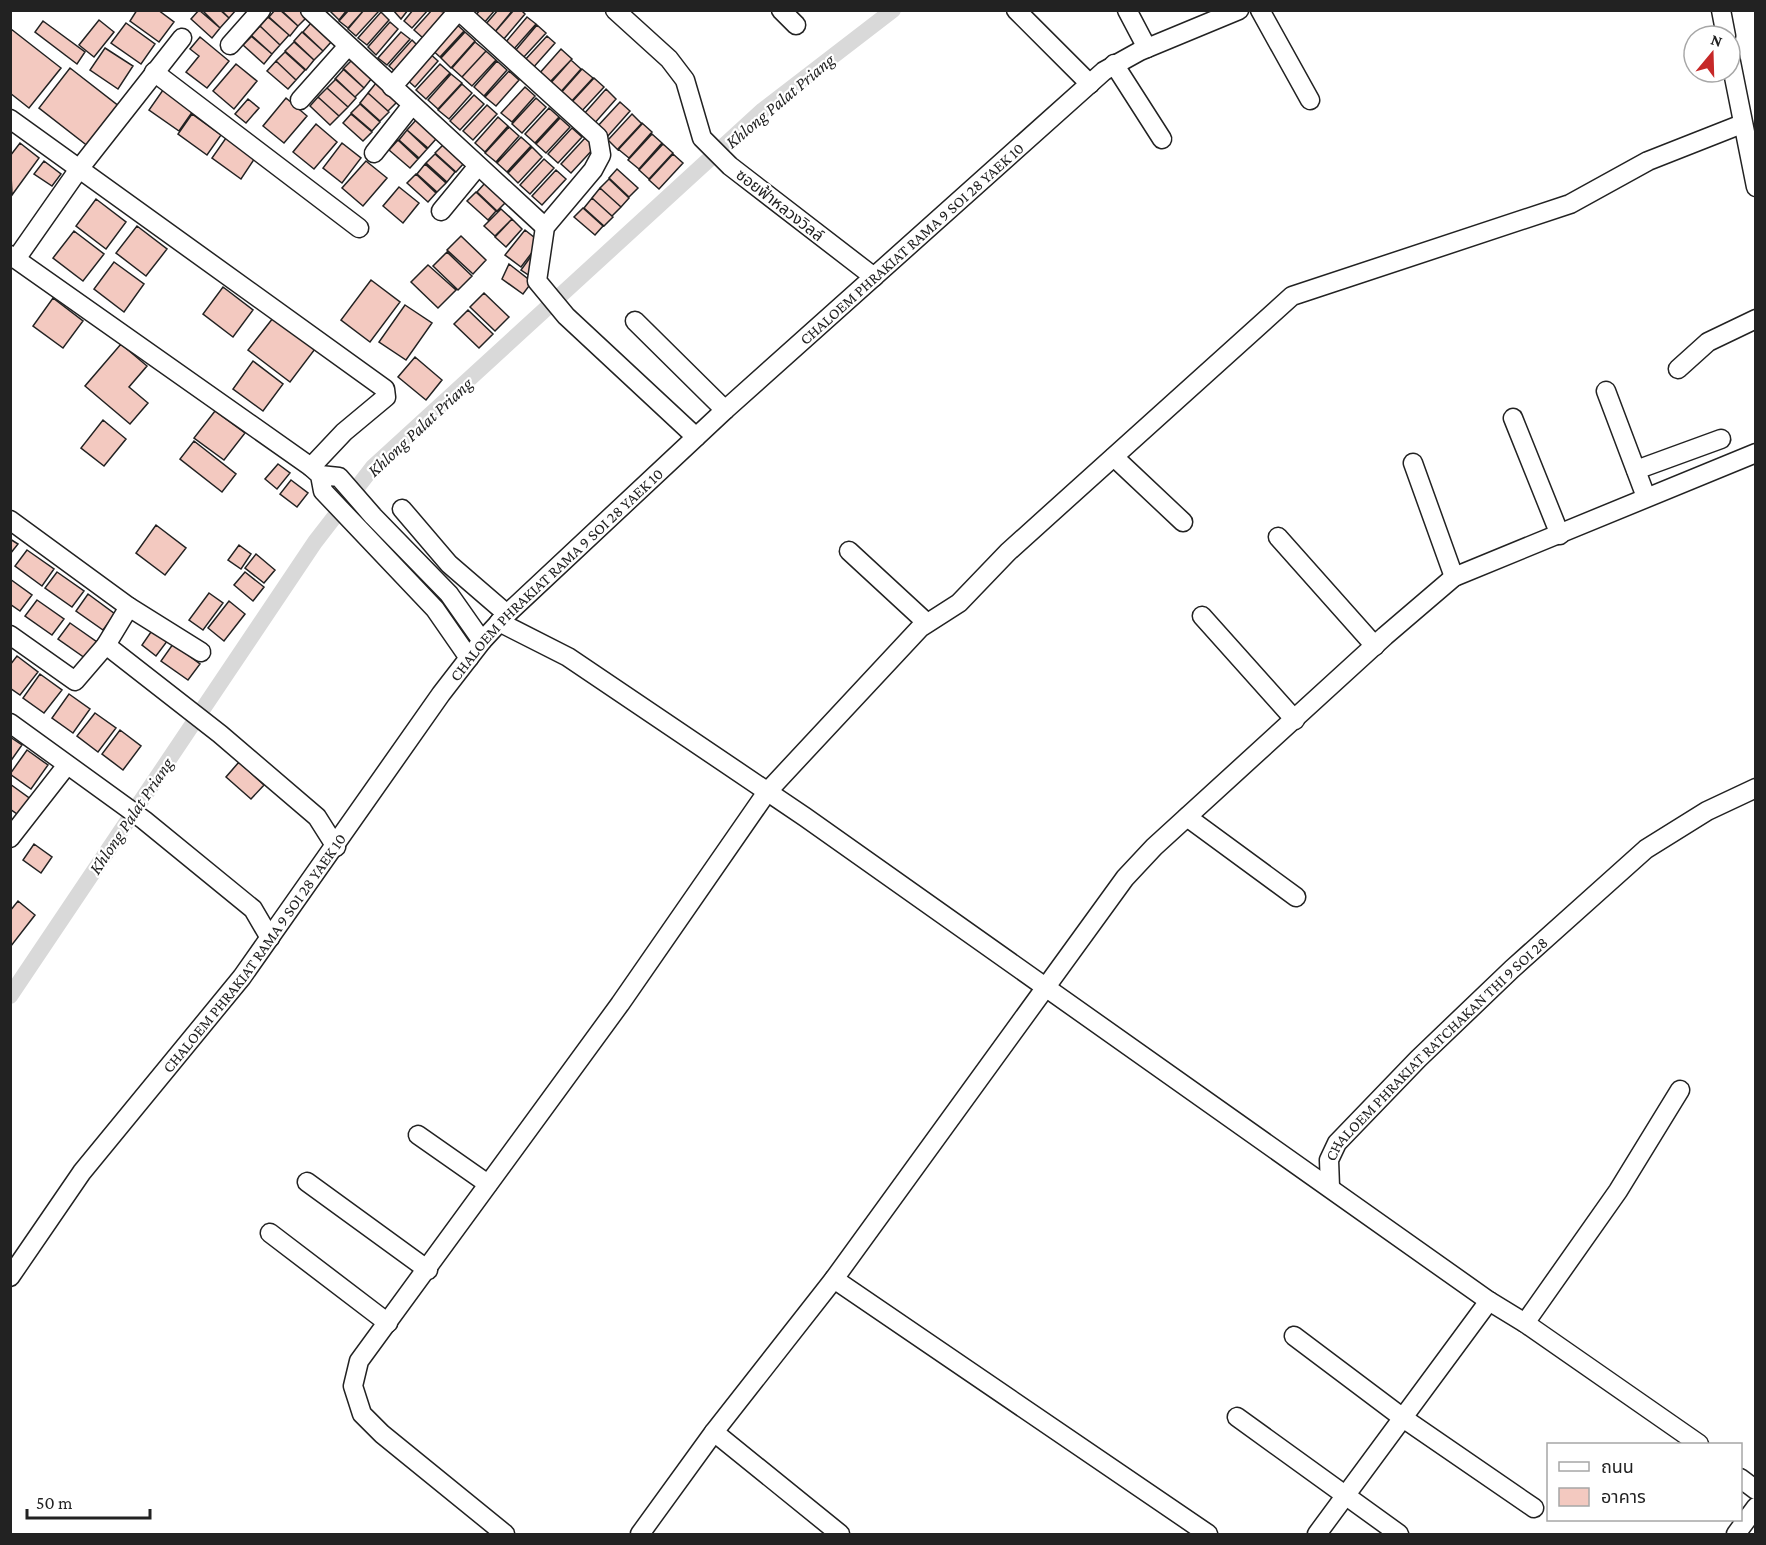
<svg xmlns="http://www.w3.org/2000/svg" width="1766" height="1545" font-family="'Crimson Pro','Noto Sans Thai',serif">
	<style>
		.lines { fill: none; stroke-linecap: round; stroke-linejoin: round }
		.canal { stroke: #d9d9d9; stroke-width: 16 }
		.building { fill: #f3c9c0; stroke: #222; stroke-width: 1.5 }
		.minor-casing { stroke: #222; stroke-width: 21 }
		.minor { stroke: #fff; stroke-width: 18 }
		.labels { text-anchor: middle; dominant-baseline: central; stroke-width: 4.5; stroke-linejoin: round; paint-order: stroke }
		.street-label { font-size: 16px; fill: #222; stroke: #fff }
		.water-label { font-size: 18px; font-style: italic; fill: #222; stroke: #fff }
	</style>
	<rect width="100%" height="100%" fill="#fff"/>
	<g class="lines">
		<path class="canal" d="M10 996 315 542 373 467 763 110 893 10"/>
	</g>
	<path class="building" d="M137 10H158L174 22 159 42 130 21Z
		M199 10 220 28 212 38 191 19Z
		M202 10H220L229 18 220 28Z
		M221 10H236L229 18Z
		M275 10H281L298 26 290 36 269 17Z
		M280 10H299L307 17 298 26Z
		M332 10H347L339 20 331 12Z
		M349 10H364L348 28 339 21Z
		M364 10 379 11 356 36 348 29Z
		M393 10H408L401 19Z
		M413 10H428L412 28 404 21Z
		M432 10 445 12 423 38 414 30Z
		M480 10H495L484 23 475 16Z
		M498 10H513L494 33 485 25Z
		M514 10H521L525 14 503 40 494 33Z
		M381 12 389 20 367 45 358 38Z
		M268 17 289 35 280 45 260 26Z
		M527 17 536 24 513 50 505 43Z
		M99 20 114 32 94 57 79 45Z
		M43 21 85 52 77 64 35 32Z
		M390 22 398 29 376 55 368 47Z
		M454 22 464 31 440 57 430 48Z
		M126 23 155 44 141 64 111 43Z
		M311 23 332 41 323 51 303 32Z
		M537 25 546 33 523 58 515 51Z
		M260 26 280 45 272 54 251 36Z
		M11 29 61 68 29 108 10 93Z
		M302 32 323 51 314 60 294 41Z
		M401 32 410 39 387 65 378 58Z
		M465 32 475 41 451 68 441 58Z
		M252 36 272 54 264 64 243 45Z
		M547 36 555 43 532 69 524 61Z
		M200 37 229 61 207 88 186 72 199 56 190 49Z
		M412 40 420 48 398 74 389 66Z
		M294 42 314 60 306 70 285 51Z
		M475 42 486 51 462 77 452 68Z
		M105 48 133 66 118 89 90 70Z
		M561 49 572 59 548 84 538 75Z
		M486 51 496 60 472 86 462 77Z
		M285 52 305 70 296 80 276 61Z
		M428 52 438 61 415 87 405 78Z
		M352 60 372 78 364 88 343 69Z
		M571 60 581 69 558 95 548 86Z
		M276 61 296 80 288 89 267 71Z
		M497 61 507 70 484 96 474 87Z
		M236 64 257 81 234 109 213 91Z
		M440 64 450 73 426 99 416 90Z
		M70 68 120 107 89 147 39 108Z
		M344 69 364 88 355 97 335 79Z
		M582 69 593 78 569 104 559 95Z
		M509 71 519 80 496 106 485 97Z
		M451 74 462 83 438 109 428 100Z
		M594 78 604 87 580 113 570 104Z
		M336 79 356 98 348 107 327 88Z
		M376 83 397 102 388 111 368 93Z
		M462 84 472 93 449 119 438 110Z
		M525 87 535 96 512 122 501 113Z
		M327 88 348 107 339 116 318 97Z
		M606 89 616 99 593 125 583 115Z
		M163 90 193 111 179 131 149 110Z
		M368 93 389 112 380 121 360 103Z
		M474 95 484 104 460 130 450 121Z
		M318 97 339 116 330 125 310 106Z
		M286 98 307 116 284 143 263 126Z
		M536 98 546 107 522 133 512 124Z
		M248 99 259 108 246 123 235 114Z
		M620 102 630 111 607 137 596 128Z
		M360 104 380 122 372 131 351 113Z
		M487 105 497 114 473 140 463 131Z
		M549 108 559 117 535 143 525 134Z
		M192 114 221 135 207 155 178 134Z
		M351 114 372 132 363 141 343 123Z
		M632 114 642 124 618 150 608 140Z
		M498 117 508 126 485 152 475 143Z
		M560 118 570 127 546 153 536 144Z
		M416 120 436 139 428 148 407 130Z
		M642 123 652 132 629 158 618 149Z
		M316 124 337 142 314 169 293 152Z
		M509 127 519 136 496 162 485 153Z
		M572 128 582 137 558 163 548 154Z
		M407 130 427 149 419 158 399 140Z
		M652 134 662 143 639 169 628 160Z
		M521 137 531 146 507 172 497 163Z
		M226 138 255 158 241 179 212 158Z
		M585 138 595 147 571 173 561 164Z
		M398 140 418 159 410 168 389 150Z
		M20 143 39 158 12 195 10 156Z
		M342 143 361 158 342 183 323 168Z
		M444 144 464 163 456 172 435 153Z
		M663 144 673 153 649 179 639 170Z
		M532 147 542 157 518 183 508 173Z
		M435 154 455 172 447 182 426 163Z
		M673 154 683 163 659 189 649 180Z
		M544 159 554 168 530 194 520 185Z
		M44 161 61 174 52 186 34 174Z
		M366 161 387 178 363 206 342 188Z
		M425 164 446 183 437 192 417 174Z
		M617 169 638 188 629 197 609 178Z
		M556 170 566 179 542 205 532 196Z
		M416 174 436 193 428 202 407 183Z
		M609 179 629 198 621 207 600 188Z
		M485 183 506 202 497 211 477 192Z
		M399 187 419 203 403 223 383 206Z
		M600 188 621 207 612 216 592 198Z
		M476 192 496 211 488 220 467 201Z
		M592 198 613 217 604 226 584 208Z
		M96 199 126 222 106 249 76 226Z
		M583 208 603 226 595 235 574 217Z
		M501 209 512 219 495 236 484 226Z
		M512 219 522 229 506 247 495 237Z
		M137 226 167 249 146 276 116 253Z
		M525 230 540 242 521 267 505 255Z
		M74 231 104 254 83 281 53 258Z
		M461 236 486 260 473 274 447 250Z
		M447 252 472 276 458 290 433 266Z
		M532 255 533 278 521 270Z
		M114 262 144 284 124 312 94 289Z
		M509 264 532 282 523 294 502 279Z
		M428 265 456 290 438 308 411 282Z
		M371 280 400 302 370 342 341 320Z
		M223 287 253 310 233 337 203 314Z
		M484 293 509 317 495 331 470 307Z
		M53 298 83 321 63 348 33 326Z
		M405 305 432 323 406 360 379 342Z
		M468 310 493 334 479 348 454 324Z
		M273 318 315 349 290 382 248 350Z
		M121 344 147 366 129 387 148 403 130 424 85 386Z
		M415 357 442 380 426 400 398 377Z
		M253 361 283 384 263 411 233 389Z
		M215 411 245 433 224 460 194 438Z
		M103 420 126 439 104 466 81 448Z
		M194 441 236 474 222 492 180 459Z
		M278 464 290 473 277 489 265 479Z
		M291 480 308 493 297 507 280 494Z
		M156 525 186 548 165 575 136 553Z
		M10 539 18 544 10 554Z
		M239 545 251 554 241 569 228 560Z
		M27 550 54 569 42 586 15 566Z
		M256 554 275 570 264 583 245 568Z
		M57 572 84 591 72 607 45 588Z
		M245 572 264 587 253 601 234 585Z
		M10 579 32 595 20 611 10 604Z
		M209 593 223 603 203 630 189 620Z
		M88 594 115 614 103 630 76 611Z
		M37 600 64 619 52 635 25 616Z
		M229 601 245 614 224 641 208 628Z
		M70 623 97 642 85 658 58 639Z
		M153 629 168 640 156 656 142 645Z
		M173 644 200 664 188 680 161 661Z
		M17 656 38 672 20 695 10 688V665Z
		M40 674 62 690 44 713 23 698Z
		M69 694 90 709 73 733 52 718Z
		M95 713 116 728 98 752 77 736Z
		M120 730 141 746 123 770 102 754Z
		M10 737 22 745 10 762Z
		M27 750 48 765 31 789 10 774Z
		M239 762 264 785 251 799 226 777Z
		M10 784 32 800 20 816 10 809Z
		M34 844 52 857 41 873 23 860Z
		M18 901 35 915 11 946 10 911Z"/>
	<g class="lines">
		<g class="minor-casing">
			<g id="minor">
				<path d="M310 10 545 227"/>
				<path d="M458 10 598 137 601 155 593 170 545 227 537 281 566 316 696 437"/>
				<path d="M615 10 669 59 685 80 702 138 730 166 874 277"/>
				<path d="M781 10 796 25"/>
				<path d="M1016 10 1090 84"/>
				<path d="M1127 10 1147 48"/>
				<path d="M1260 10 1310 100"/>
				<path d="M1721 10 1726 36"/>
				<path d="M230 45 261 10"/>
				<path d="M1730 57 1756 187"/>
				<path d="M1114 64 1162 139"/>
				<path d="M154 72 359 228"/>
				<path d="M392 87 458 11"/>
				<path d="M300 100 348 46"/>
				<path d="M10 119 385 389 386 397 344 432 311 467"/>
				<path d="M374 153 412 105"/>
				<path d="M441 211 478 166"/>
				<path d="M10 255 311 467 320 475 323 491 435 609 469 658"/>
				<path d="M16 259 79 169 182 38"/>
				<path d="M635 321 725 410"/>
				<path d="M1678 369 1708 342 1756 319"/>
				<path d="M1606 391 1646 497"/>
				<path d="M1513 418 1560 535"/>
				<path d="M1114 457 1183 522"/>
				<path d="M1413 463 1454 577"/>
				<path d="M1636 470 1721 439"/>
				<path d="M320 475 339 477 373 516 449 594 482 641"/>
				<path d="M402 509 449 564 507 614"/>
				<path d="M10 520 129 607 106 645 75 681 10 635"/>
				<path d="M1278 537 1375 646"/>
				<path d="M849 551 927 623"/>
				<path d="M129 607 201 652"/>
				<path d="M1202 616 1295 720"/>
				<path d="M499 622 568 657 805 817 1489 1301 1525 1323 1699 1444"/>
				<path d="M106 645 220 734 317 817 336 847"/>
				<path d="M10 723 144 820 253 909 270 938"/>
				<path d="M1187 817 1296 897"/>
				<path d="M10 838 67 765"/>
				<path d="M418 1135 488 1184"/>
				<path d="M307 1182 428 1270"/>
				<path id="s1" d="M1330 1187 1329 1160 1337 1143 1418 1059 1512 969 1646 849 1707 811 1756 788"/>
				<path d="M270 1233 388 1323"/>
				<path id="s2" d="M10 1277 82 1172 242 977 441 694 482 641 507 614 725 410 1104 71 1140 51 1239 10"/>
				<path d="M834 1279 1208 1534"/>
				<path d="M1525 1323 1618 1191 1680 1090"/>
				<path d="M1294 1336 1403 1418 1534 1508"/>
				<path d="M1237 1417 1399 1534"/>
				<path d="M714 1432 840 1534"/>
				<path d="M1740 1478 1756 1490"/>
				<path d="M505 1534 382 1434 362 1414 353 1386 359 1361 620 1004 767 792 920 628 959 603 1008 552 1292 296 1570 204 1648 161 1742 124"/>
				<path d="M640 1534 714 1432 834 1279 1125 878 1154 847 1385 636 1454 577 1756 453"/>
				<path d="M1317 1534 1489 1301"/>
				<path d="M1736 1534 1756 1507"/>
			</g>
		</g>
		<use href="#minor" class="minor"/>
	</g>
	<g class="labels">
		<g class="street-label">
			<text transform="translate(780 205) rotate(38)">ซอยฟ้าหลวงวิลล์</text>
			<text stroke="none"><textPath href="#s2" startOffset="1378">CHALOEM PHRAKIAT RAMA 9 SOI 28 YAEK 10</textPath></text>
			<text stroke="none"><textPath href="#s2" startOffset="892">CHALOEM PHRAKIAT RAMA 9 SOI 28 YAEK 10</textPath></text>
			<text stroke="none"><textPath href="#s2" startOffset="406">CHALOEM PHRAKIAT RAMA 9 SOI 28 YAEK 10</textPath></text>
			<text stroke="none"><textPath href="#s1" startOffset="182">CHALOEM PHRAKIAT RATCHAKAN THI 9 SOI 28</textPath></text>
		</g>
		<g class="water-label">
			<text transform="translate(780 101) rotate(-40)">Khlong Palat Priang</text>
			<text transform="translate(420 427) rotate(-43)">Khlong Palat Priang</text>
			<text transform="translate(131 816) rotate(-56)">Khlong Palat Priang</text>
		</g>
	</g>
	<rect width="1766" height="1545" fill="none" stroke="#222222" stroke-width="24"/>
	<rect x="1547" y="1443" width="195" height="78" fill="#ffffff" stroke="#a7a7a7" stroke-width="1.5"/>
	<rect x="1559" y="1462" width="30" height="9" fill="#ffffff" stroke="#a7a7a7" stroke-width="1.5"/>
	<text x="1601" y="1473" font-size="18" fill="#222222">ถนน</text>
	<rect x="1559" y="1488" width="30" height="18" fill="#f3c9c0" stroke="#a7a7a7" stroke-width="1.5"/>
	<text x="1601" y="1503" font-size="18" fill="#222222">อาคาร</text>
	<g transform="translate(1712 54) rotate(19)"><circle r="28" fill="#ffffff" stroke="#a7a7a7" stroke-width="1.5"/>
	<path d="M0-4.5L10 22L0 15L-10 22Z" fill="#c62828"/>
	<text y="-9" font-size="16" font-weight="bold" text-anchor="middle" fill="#222222">N</text>
	</g>
	<path d="M27 1509v9h123v-9" fill="none" stroke="#222222" stroke-width="3"/>
	<text x="36" y="1509" font-size="18" fill="#222222" stroke="#ffffff" stroke-width="4.5" paint-order="stroke">50 m</text>
</svg>
